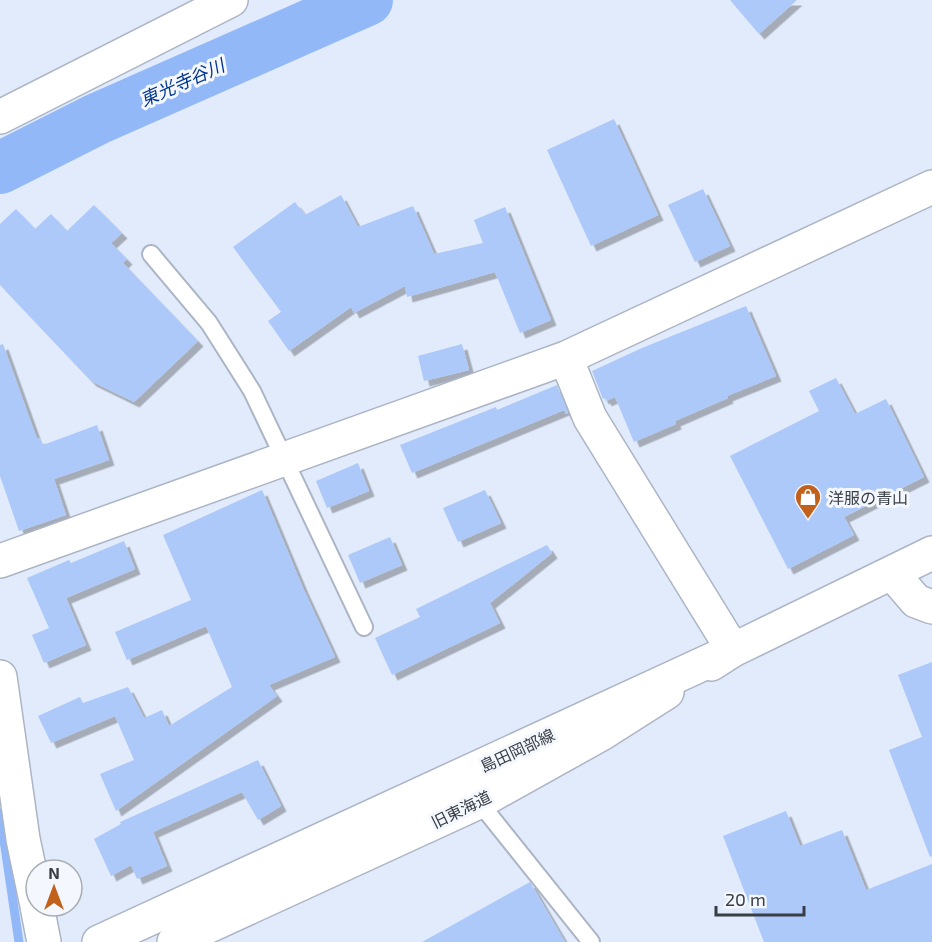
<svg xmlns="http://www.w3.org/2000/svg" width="932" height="942" font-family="'Exo 2','Noto Sans JP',sans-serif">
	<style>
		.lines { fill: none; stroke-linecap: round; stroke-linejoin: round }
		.stream { stroke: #92b8f8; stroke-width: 9 }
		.river { stroke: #92b8f8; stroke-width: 52 }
		.building { fill: #acc9fa; filter: url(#shadow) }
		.lane-casing { stroke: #acb5c5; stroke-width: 20 }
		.street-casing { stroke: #acb5c5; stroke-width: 36 }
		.secondary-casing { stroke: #acb5c5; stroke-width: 36 }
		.lane { stroke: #fff; stroke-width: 16 }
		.street { stroke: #fff; stroke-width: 33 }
		.secondary { stroke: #fff; stroke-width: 33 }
		.labels { text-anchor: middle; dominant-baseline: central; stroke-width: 6; stroke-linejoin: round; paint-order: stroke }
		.poi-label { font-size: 16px; fill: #393d44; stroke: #f4f8fe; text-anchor: start }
		.street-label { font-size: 16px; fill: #393d44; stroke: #f4f8fe }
		.water-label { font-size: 18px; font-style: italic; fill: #00358e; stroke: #f4f8fe }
	</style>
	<defs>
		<filter id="shadow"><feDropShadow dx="5.5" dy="5.5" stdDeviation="0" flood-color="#0004"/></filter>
	</defs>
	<rect width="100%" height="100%" fill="#e1ebfb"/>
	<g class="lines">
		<path class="stream" d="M0 813 19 942"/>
		<path class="river" d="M0 168 97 119 367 0"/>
	</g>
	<path class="building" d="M730 0H797L759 34Z
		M614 119 658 215 591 246 547 150Z
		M703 189 730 246 695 262 668 205Z
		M341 195 358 227 413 206 434 254 483 243 474 220 505 207 551 320 520 333 495 272 407 297 405 286 354 313 351 307 289 351 268 321 281 312 233 247 295 202 305 215Z
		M94 205 122 233 111 243 127 259 123 263 198 341 134 402 91 381 0 285V224L16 209 35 229 51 214 67 231Z
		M746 306 776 376 727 396 728 398 675 421 676 424 634 442 615 397 606 401 605 398 603 399 592 371 642 348Z
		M3 344 37 439 40 438 43 445 97 425 109 460 54 479 66 515 19 531 0 476V345Z
		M462 344 469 370 424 381 418 356Z
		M836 378 855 414 886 399 924 477 844 517 854 535 788 569 730 456 819 411 809 391Z
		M557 385 568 413 566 414 564 410 412 473 400 445 496 407 497 410Z
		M358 463 369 491 327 508 316 481Z
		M262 490 303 588 335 657 269 685 277 696 116 811 100 774 134 760 115 716 51 743 38 716 80 697 83 703 128 687 144 718 162 710 169 726 232 687 206 626 127 660 115 632 191 600 163 535Z
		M485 490 501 523 458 542 443 508Z
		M390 537 402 565 360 583 348 555Z
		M124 541 135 569 66 598 86 645 44 663 32 635 49 628 27 578 69 560 71 563Z
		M547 545 552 553 490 603 500 623 392 675 375 638 420 617 416 609Z
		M932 662V856L930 857 889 750 922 737 898 675Z
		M258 760 281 806 258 820 242 792 153 832 167 866 137 879 131 865 111 876 94 839 121 824 120 822Z
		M786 811 800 846 842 830 866 890 932 864V942H764L723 836Z
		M530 882 565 942H422Z"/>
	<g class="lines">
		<g class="lane-casing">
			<path id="lane" d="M151 254 209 323 252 391 364 627
				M479 802 591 942"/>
		</g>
		<g class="street-casing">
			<path id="street" d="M0 117 231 0
				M566 358 590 418 733 650 711 664
				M0 561 566 358 932 187
				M0 677 23 839 36 901
				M37 906 44 942
				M174 942 479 802 601 734 667 692"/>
		</g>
		<g class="secondary-casing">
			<path id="secondary" d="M892 573 916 601 932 607
				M99 942 733 650 932 553"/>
		</g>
		<use href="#lane" class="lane"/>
		<use href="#street" class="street"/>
		<use href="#secondary" class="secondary"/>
	</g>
	<defs>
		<g id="shop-pin" transform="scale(1.35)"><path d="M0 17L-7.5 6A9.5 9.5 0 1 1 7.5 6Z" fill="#c1611c" stroke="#f4f8fe"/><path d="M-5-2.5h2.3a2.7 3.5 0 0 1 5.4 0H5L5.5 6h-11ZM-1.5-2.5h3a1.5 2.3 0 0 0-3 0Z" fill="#fff"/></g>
	</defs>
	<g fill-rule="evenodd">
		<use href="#shop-pin" x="808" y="497"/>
	</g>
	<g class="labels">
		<g class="poi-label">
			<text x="828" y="497">洋服の青山</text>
		</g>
		<g class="street-label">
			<text transform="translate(517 750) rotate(-25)">島田岡部線</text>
			<text transform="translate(461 809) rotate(-26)">旧東海道</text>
		</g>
		<g class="water-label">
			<text transform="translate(182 82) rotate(-24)">東光寺谷川</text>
		</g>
	</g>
	<g transform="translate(54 888)"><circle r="28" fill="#f4f8fe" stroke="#a9adb4" stroke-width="1.5"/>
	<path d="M0-4.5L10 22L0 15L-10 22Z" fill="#c1611c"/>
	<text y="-9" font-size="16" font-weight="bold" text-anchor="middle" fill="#393d44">N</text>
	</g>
	<path d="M716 906v9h88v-9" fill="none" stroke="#393d44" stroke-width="3"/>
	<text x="725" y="906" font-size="18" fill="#393d44" stroke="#f4f8fe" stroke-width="4.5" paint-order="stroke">20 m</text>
</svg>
